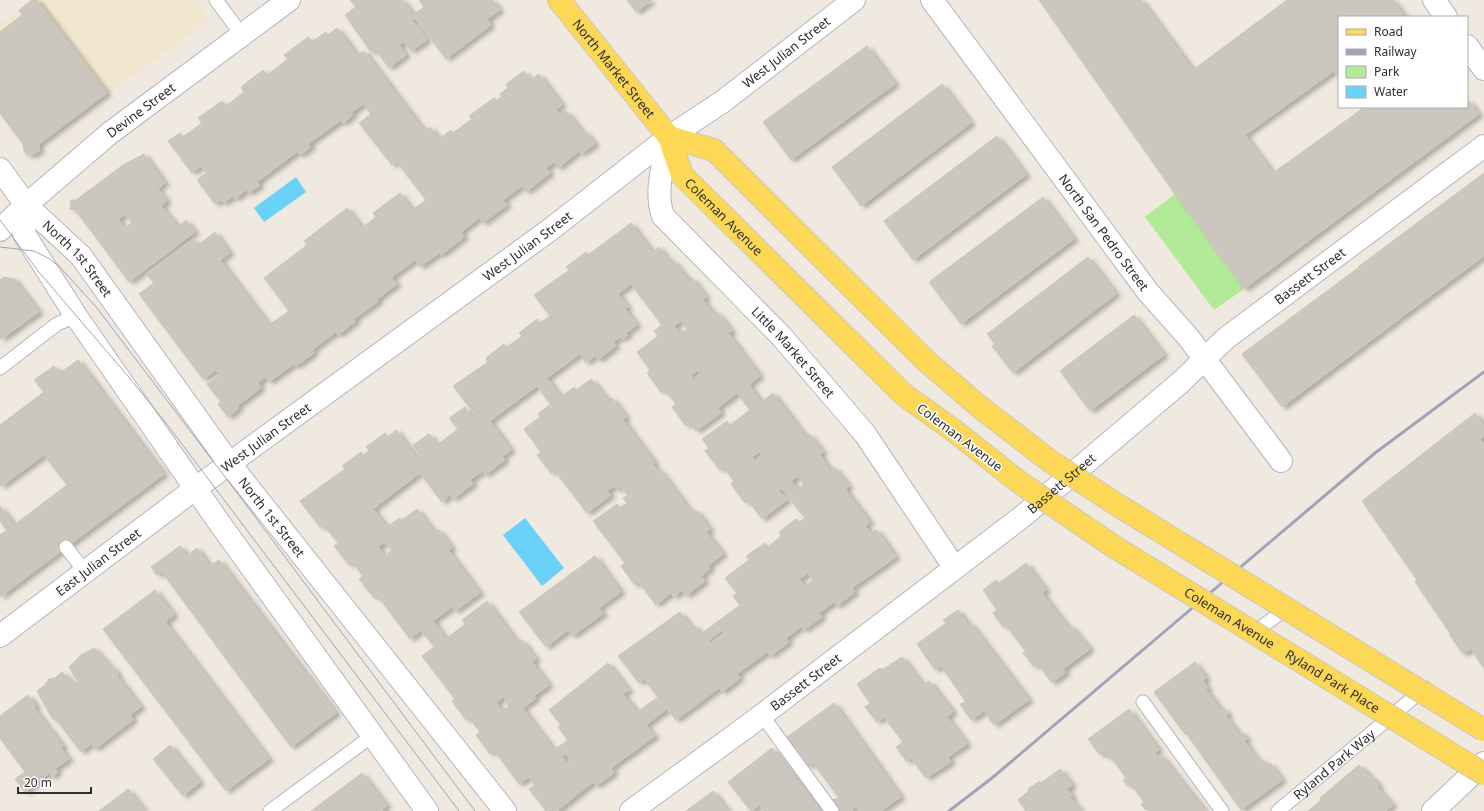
<svg xmlns="http://www.w3.org/2000/svg" width="1484" height="811" font-family="'Noto Sans',sans-serif">
	<style>
		.education { fill: #f2e7ce }
		.green { fill: #b3ea97 }
		.water { fill: #6ad2f9 }
		.building { fill: #cbc6be; stroke: #ccc5b8; fill-rule: evenodd; filter: url(#shadow) }
		.lines { fill: none; stroke-linecap: round; stroke-linejoin: round }
		.lane-casing { stroke: #b3b5c2; stroke-width: 15 }
		.street-casing { stroke: #b3b5c2; stroke-width: 24 }
		.secondary-casing { stroke: #b3b5c2; stroke-width: 24 }
		.primary-casing { stroke: #c8c8c8; stroke-width: 24 }
		.lane { stroke: #fff; stroke-width: 13 }
		.street { stroke: #fff; stroke-width: 22 }
		.secondary { stroke: #fff; stroke-width: 22 }
		.primary { stroke: #fdd857; stroke-width: 22 }
		.tram { stroke: #a1a4b9; stroke-width: 1 }
		.rail { stroke: #a1a4b9; stroke-width: 3 }
		.primary-bridge-casing { stroke: #c8c8c8; stroke-width: 24; stroke-linecap: butt }
		.primary-bridge { stroke: #fdd857; stroke-width: 22 }
		.labels { text-anchor: middle; dominant-baseline: central; stroke-width: 3; stroke-linejoin: round; paint-order: stroke }
		.street-label { font-size: 13px; fill: #2d2d2d; stroke: #fff }
	</style>
	<defs>
		<filter id="shadow"><feDropShadow dx="4.5" dy="2.5" stdDeviation="2" flood-color="#0004"/></filter>
	</defs>
	<rect width="100%" height="100%" fill="#f0e9df"/>
	<path class="education" d="M32 0H196L210 19 40 144 37 153 29 155 24 151 23 144 0 113V24Z"/>
	<path class="green" d="M1175 194 1244 289 1214 310 1145 217Z"/>
	<path class="water" d="M296 177 306 192 264 222 254 208Z
		M525 518 564 568 542 586 503 535Z"/>
	<path class="building" d="M32 0H37L107 93 39 144V151L32 155H27L24 151 23 144 0 113V32L22 15 19 10Z
		M350 0H402L416 18 413 21 427 40 411 51 404 42 399 45 406 55 389 68 375 49 371 52 345 15 356 7Z
		M419 0H492L500 10 487 19 491 25 446 59 413 15 424 7Z
		M627 0H652L636 12Z
		M1039 0H1141L1193 70 1287 0H1393L1405 17H1339V78L1334 71 1245 135 1273 173 1362 109 1360 107H1467V99L1479 114 1244 289 1175 194Z
		M337 28 357 55 364 51 425 132 430 127 439 139 451 130 453 133 472 119 469 116 494 98 496 101 502 96 500 94 508 88 506 84 524 71 530 80 539 74 562 105 556 109 560 115 566 111 584 134 586 132 595 144 581 154 579 151 558 168 554 162 546 168 550 173 526 192 522 186 503 200 507 205 483 223 479 218 461 232 464 237 441 255 439 253 420 267 415 260 396 274 392 278 397 284 377 299 379 301 354 319 356 321 338 335 336 332 312 350 314 353 296 366 294 364 269 382 265 377 258 383 261 388 237 406 239 408 228 417 218 404 221 402 207 384 220 375 216 370 203 379 139 294 154 283 146 274 194 239 198 245 215 232 230 253 220 260 269 325 289 311 264 278 307 245 304 241 347 208 362 228 376 217 373 213 400 193 412 210 426 200 397 162 392 165 359 123 371 114 363 104 351 113 353 115 343 123 340 121 308 144 311 147 300 155 297 152 257 182 260 185 249 193 246 190 235 199 233 196 224 203 221 200 215 204 197 180 206 173 201 166 192 173 168 141 180 133 183 137 202 123 198 118 222 101 226 106 244 92 241 87 263 70 267 75 288 59 284 55 308 37 312 42 326 32 328 35Z
		M867 46 895 84 791 160 763 122Z
		M942 84 971 123 861 206 832 167Z
		M997 136 1026 175 913 260 884 221Z
		M144 154 165 183 148 197 123 165Z
		M123 165 148 197 95 236 75 210 70 209 71 200H76Z
		M1484 173V256L1398 320 1358 267Z
		M159 190 167 201 161 206 178 227 186 220 195 232 129 282 95 236 118 219 125 228 132 223 125 214Z
		M1043 197 1074 239 961 324 929 282Z
		M631 223 652 252 659 247 671 263 674 261 689 281 692 278 706 297 703 300 714 314 717 312 732 331 728 333 760 376 749 385 761 402 773 393 806 437 809 434 823 452 820 455 830 470 834 467 849 486 845 489 870 522 865 526 871 534 876 529 896 557 852 588 855 592 837 606 834 602 819 613 822 617 804 630 801 627 786 638 789 642 770 656 767 652 737 674 740 678 722 692 719 688 676 720 667 709 646 725 655 736 611 768 614 773 596 786 593 782 557 811H546L529 789 535 785 529 777 519 784 494 750 490 754 476 735 480 732 469 717 466 720 452 701 455 699 422 656 434 647 421 630 410 639 377 595 374 598 359 579 363 576 352 562 349 565 334 546 338 543 324 525 320 527 300 501 345 469 342 466 361 452 363 455 369 451 366 447 385 433 388 437 396 430 418 459 421 457 413 445 429 434 437 445 458 429 449 418 465 407 473 418 476 416 453 386 488 362 486 358 504 344 507 347 522 336 519 333 537 319 540 323 550 316 534 295 569 270 566 267 586 252 588 255ZM631 284 662 325 654 331 658 336 637 352 650 370 647 373 661 392 664 389 676 404 672 407 686 426 690 423 696 431 721 413 718 408 737 393 750 410 730 425 727 421 702 439 709 448 705 451 720 470 723 467 734 481 731 484 745 503 748 500 762 519 787 500 779 491 782 489 805 518 799 522 796 519 779 532 781 536 768 547 765 543 746 556 749 560 725 578 737 593 733 596 740 605 701 634 694 625 691 627 680 612 618 656 639 683 644 679 658 697 637 712 623 694 629 690 608 663 549 710 561 725 558 727 567 739 571 738 554 750 521 706 524 707 536 698 534 696 549 685 532 662 536 659 522 640 518 643 487 601 462 620 465 624 446 639 433 621 452 607 455 611 480 593 448 550 452 548 438 529 434 532 417 509 402 520 400 518 388 526 390 529 389 530 373 509 420 473 442 502 450 495 453 499 473 484 470 480 483 471 485 475 505 460 502 457 511 450 490 421 537 386 553 408H551L549 405 538 414 540 417 524 429 541 452 537 455 551 473 555 471 587 513 611 495 607 491 614 486 617 490 621 487 628 495 623 498 627 503 620 508 617 504 593 521 625 563 621 566 635 585 639 582 656 605 671 593 674 597 682 590 686 596 705 581 701 576 710 569 708 566 723 554 706 532 710 529 696 510 692 513 660 470 658 471 653 464 655 463 623 420 626 417 612 398 609 401 591 379 576 390 574 387 562 396 563 400 547 378 580 354 586 363 595 356 598 360 616 346 613 342 620 337 622 339 628 335 626 333 637 325 625 309 628 307 619 295 615 296ZM681 321 687 329 680 334 674 326ZM697 370 700 374 693 379 691 375ZM759 452 762 455 755 461 752 457ZM798 476 804 484 798 489 791 481ZM385 542 392 550 384 556 378 547ZM808 573 813 580 805 586 799 579ZM722 630 724 633 711 643 709 640ZM503 697 509 706 502 711 496 703ZM566 754 572 761 567 764 562 757Z
		M1088 257 1116 294 1013 373 992 346 995 344 987 334Z
		M1358 268 1397 321 1282 407 1242 354Z
		M3 277 14 279 39 312 0 340V280Z
		M1134 315 1164 355 1090 411 1060 371Z
		M78 360 164 474 0 597V535L7 530 0 521V506L14 525 67 485 44 455 0 487V425L44 392 34 380 54 366 60 373Z
		M1475 413 1484 426V436L1480 439 1484 444V610L1450 633 1415 582 1417 580 1362 501Z
		M180 546 187 556 197 548 210 566 219 560 336 713 291 747 162 572 157 575 151 567Z
		M595 556 621 592 599 608 603 614 572 636 568 630 546 647 519 612Z
		M1026 563 1046 590 1042 593 1068 627 1070 625 1090 649 1063 669 1066 672 1052 683 1038 664 1034 667 1023 653 1026 652 1006 625 1003 627 993 613 997 610 983 590 996 580 999 583Z
		M155 590 174 615 165 622 269 759 226 791 103 629Z
		M958 610 969 625 971 624 1029 700 994 725 984 711 971 720 960 704 966 702 941 666 935 670 917 644 946 623 943 620Z
		M1484 610V667H1483L1471 649 1463 654 1449 634Z
		M94 648 111 667 116 670 118 677 141 707 130 715 133 720 95 749 91 744 81 752 58 722 52 718 37 691 45 685 49 679 55 678 62 672 75 685 78 682 69 667 81 655Z
		M902 657 923 685 929 681 953 712 947 717 967 744 948 757 951 762 926 778 911 758 907 762 896 747 903 742 884 717 877 722 865 707 870 703 857 684 880 668 882 670Z
		M1195 662 1206 678 1203 681 1208 688 1206 690 1221 710 1224 708 1228 714 1226 716 1239 734 1242 732 1247 739 1244 741 1259 761 1261 759 1266 766 1270 763 1282 780 1241 810 1186 733 1185 734 1154 692Z
		M28 695 36 706 34 708 63 746 61 748 69 759 55 769 58 772 52 777 49 773 25 792 15 779 25 772 0 738V716Z
		M834 703 901 797 881 811H859L856 807 851 811H840L832 800 839 798 813 763 808 766 787 737Z
		M1129 709 1159 750 1155 753 1158 757 1161 755 1205 811H1151L1149 808 1146 810 1141 804 1144 802 1131 784 1128 786 1123 780 1126 778 1111 757 1109 759 1104 752 1100 755 1088 739Z
		M170 745 200 782 183 796 153 759Z
		M772 748 821 811H764L760 805 751 811 728 782Z
		M1359 765 1379 785 1377 787 1393 805 1385 811H1308L1321 800 1320 798Z
		M1060 769 1072 785 1067 789 1072 795 1070 797 1081 811H1026L1018 800 1029 791 1028 789 1040 781 1041 783Z
		M362 773 387 806 381 811H311Z
		M128 789 145 811H99Z
		M713 791 728 811H686Z"/>
	<g class="lines">
		<g class="lane-casing">
			<g id="lane">
				<path d="M216 0 242 35"/>
				<path d="M0 368 57 324 76 316"/>
				<path d="M66 547 85 572"/>
				<path d="M1254 636 1252 634 1290 606"/>
				<path d="M1143 702 1222 811"/>
				<path d="M761 714 832 811"/>
				<path d="M270 811 372 736"/>
				<path id="s1" d="M1278 811 1425 688"/>
			</g>
		</g>
		<g class="street-casing">
			<g id="street">
				<path id="s2" d="M854 0 722 102 669 137C664 162 654 191 663 216L782 337 865 434 954 567"/>
				<path id="s3" d="M932 0 1148 292 1188 337 1281 461"/>
				<path d="M1434 0 1446 17"/>
				<path d="M1467 46 1484 69"/>
				<path id="s4" d="M0 230 26 205 110 133 289 0"/>
				<path id="s5" d="M631 811 749 725 1023 516 1182 381 1225 339 1484 146"/>
				<path d="M1433 811 1484 763"/>
			</g>
		</g>
		<g class="secondary-casing">
			<g id="secondary">
				<path id="s6" d="M0 169 26 205 81 256 229 463 505 811"/>
				<path d="M26 205 24 234 76 316 218 521 427 811"/>
				<path id="s7" d="M0 636 196 488 551 229 669 137"/>
			</g>
		</g>
		<g class="primary-casing">
			<g id="primary">
				<path id="s8" d="M559 0 669 137 682 175 904 395 952 429"/>
				<path d="M669 137 714 150 925 360 981 408"/>
			</g>
		</g>
		<use href="#lane" class="lane"/>
		<use href="#street" class="street"/>
		<use href="#secondary" class="secondary"/>
		<use href="#primary" class="primary"/>
		<path class="tram" d="M0 220 38 271 127 375 166 423 459 811
			M0 247 34 251 48 258 59 266 97 308 244 502 475 811"/>
		<path class="rail" d="M949 811 992 778 1375 453 1484 372"/>
		<g class="primary-bridge-casing">
			<g id="primary-bridge">
				<path d="M981 408 1050 461 1116 504 1484 730"/>
				<path id="s9" d="M952 429 1019 482 1113 546 1484 774"/>
			</g>
		</g>
		<use href="#primary-bridge" class="primary-bridge"/>
	</g>
	<g class="labels">
		<g class="street-label">
			<text transform="translate(786 52) rotate(-38)">West Julian Street</text>
			<text stroke="none"><textPath href="#s8" startOffset="88">North Market Street</textPath></text>
			<text stroke="none"><textPath href="#s4" startOffset="185">Devine Street</textPath></text>
			<text stroke="none"><textPath href="#s8" startOffset="275">Coleman Avenue</textPath></text>
			<text stroke="none"><textPath href="#s3" startOffset="289">North San Pedro Street</textPath></text>
			<text stroke="none"><textPath href="#s7" startOffset="656">West Julian Street</textPath></text>
			<text stroke="none"><textPath href="#s6" startOffset="119">North 1st Street</textPath></text>
			<text stroke="none"><textPath href="#s5" startOffset="865">Bassett Street</textPath></text>
			<text stroke="none"><textPath href="#s2" startOffset="499">Little Market Street</textPath></text>
			<text stroke="none"><textPath href="#s7" startOffset="332">West Julian Street</textPath></text>
			<text transform="translate(960 437) rotate(37)">Coleman Avenue</text>
			<text stroke="none"><textPath href="#s5" startOffset="541">Bassett Street</textPath></text>
			<text stroke="none"><textPath href="#s6" startOffset="443">North 1st Street</textPath></text>
			<text stroke="none"><textPath href="#s7" startOffset="123">East Julian Street</textPath></text>
			<text stroke="none"><textPath href="#s9" startOffset="336">Coleman Avenue</textPath></text>
			<text stroke="none"><textPath href="#s5" startOffset="217">Bassett Street</textPath></text>
			<text stroke="none"><textPath href="#s9" startOffset="457">Ryland Park Place</textPath></text>
			<text stroke="none"><textPath href="#s1" startOffset="73">Ryland Park Way</textPath></text>
		</g>
	</g>
	<rect x="1338" y="16" width="130" height="92" fill="#ffffff" stroke="#ababab"/>
	<rect x="1346" y="29" width="20" height="6" fill="#fdd857" stroke="#ababab"/>
	<text x="1374" y="36" font-size="12" fill="#2d2d2d">Road</text>
	<rect x="1346" y="49" width="20" height="6" fill="#a1a4b9" stroke="#ababab"/>
	<text x="1374" y="56" font-size="12" fill="#2d2d2d">Railway</text>
	<rect x="1346" y="66" width="20" height="12" fill="#b3ea97" stroke="#ababab"/>
	<text x="1374" y="76" font-size="12" fill="#2d2d2d">Park</text>
	<rect x="1346" y="86" width="20" height="12" fill="#6ad2f9" stroke="#ababab"/>
	<text x="1374" y="96" font-size="12" fill="#2d2d2d">Water</text>
	<path d="M18 787v6h73v-6" fill="none" stroke="#2d2d2d" stroke-width="2"/>
	<text x="24" y="787" font-size="12" fill="#2d2d2d" stroke="#ffffff" stroke-width="3" paint-order="stroke">20 m</text>
</svg>
